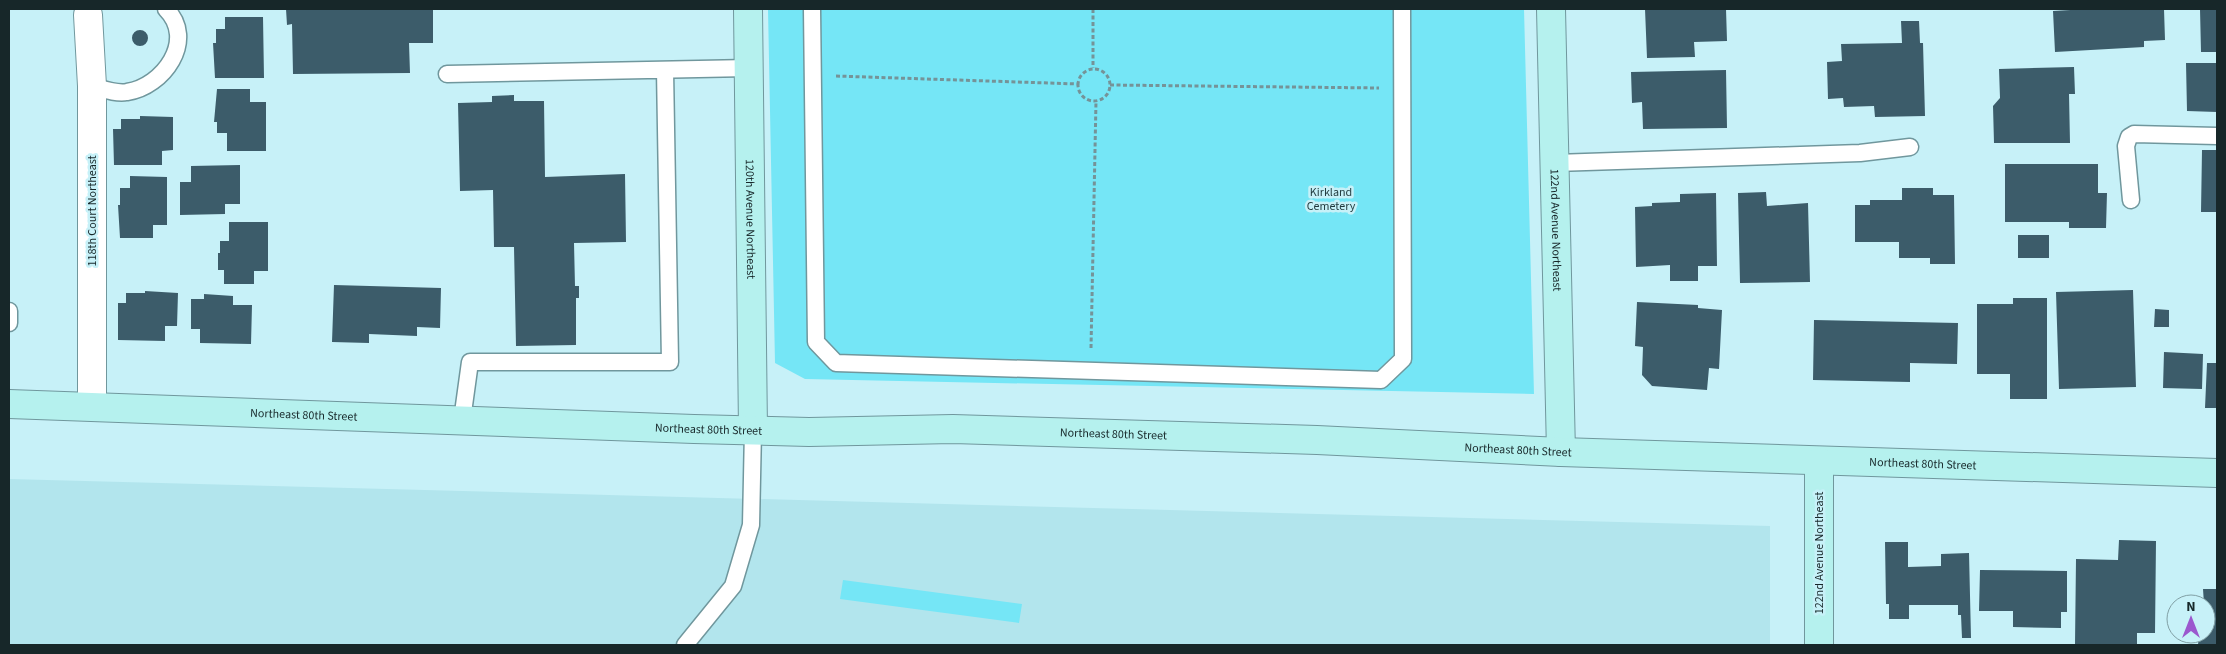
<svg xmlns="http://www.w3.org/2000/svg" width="2226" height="654" font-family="'Source Sans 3',sans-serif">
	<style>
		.built { fill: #b2e5ed }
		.green { fill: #75e6f6 }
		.building { fill: #3c5c6a }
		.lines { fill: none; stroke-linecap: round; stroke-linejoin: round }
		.lane-casing { stroke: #70979d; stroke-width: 19 }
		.street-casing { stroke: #70979d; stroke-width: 30 }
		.secondary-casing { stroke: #70979d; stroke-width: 30 }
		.path { stroke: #759398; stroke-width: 3; stroke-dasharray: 4 2.5; stroke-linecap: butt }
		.lane { stroke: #fff; stroke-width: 16 }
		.street { stroke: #fff; stroke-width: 28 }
		.secondary { stroke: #b5f1ee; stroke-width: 28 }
		.labels { text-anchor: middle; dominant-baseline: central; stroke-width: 5; stroke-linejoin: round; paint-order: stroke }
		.park-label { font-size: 12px; fill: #1f383c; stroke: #c7f1f8 }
		.street-label { font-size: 12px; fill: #172729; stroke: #c7f1f8 }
	</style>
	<rect width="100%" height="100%" fill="#c7f1f8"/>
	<path class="built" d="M9 479 1770 526V645H9Z"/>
	<path class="green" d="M768 9H1524L1534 394 805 379 775 363Z
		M843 580 1022 604 1019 623 840 599Z"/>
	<path class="building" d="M286 9H433V43H409L410 73 293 74 292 24 287 25Z
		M1645 9H1726L1727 41 1694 42 1695 57 1647 58Z
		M2088 9H2164L2165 40 2144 41V47L2055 52 2053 11Z
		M2200 9H2217V52H2201Z
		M225 17H263L264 78H215L213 43H216V29H225Z
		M1901 21H1919L1920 43H1923L1925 116 1875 117 1874 106 1844 107 1843 98 1828 99 1827 62 1842 61 1841 44 1902 43Z
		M132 38a8 8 0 1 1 16 0a8 8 0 1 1-16 0Z
		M2186 63H2217V112L2187 111Z
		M2074 67 2075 94H2069L2070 143H1994L1993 106 2000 98 1999 69Z
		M1726 70 1727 128 1643 129 1642 102 1632 103 1631 72Z
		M217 89H250V102H266V151H227V133H217V122H214Z
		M514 95V101H544L545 177 625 174 626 242 574 243 575 286H579V298H576V345L516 346 514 247H494L493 190 460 191 458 103 492 102V96Z
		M140 116 173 117V150L162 151V165H114L113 129H121V119H140Z
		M2202 150H2217V212H2201Z
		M2005 164H2098V193H2107L2106 228H2069V222H2005Z
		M240 165V204H225V214L180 215V182H191V166Z
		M130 176 167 177V225H153V238H120L118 205H120V188H130Z
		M1902 188H1933V195H1954L1955 264H1930V258H1899V242H1855V205H1870V200H1902Z
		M1766 192 1767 206 1808 203 1810 282 1740 283 1738 193Z
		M1716 193 1717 266H1698V281H1670V265L1636 267 1635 207 1652 206V203L1680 202V194Z
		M229 222H268V271H254V284H224V270H218V253H220V241H229Z
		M2018 235H2049V258H2018Z
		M334 285 441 288 440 328 417 327V336L369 334V343L332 342Z
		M2133 290 2136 387 2059 389 2056 292Z
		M145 291 178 293 177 326H165V341L118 340V303H126V293H145Z
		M204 294 233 296V305H252L251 344 200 343V329H191V299H204Z
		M2013 298H2047V399H2010V374H1977V304H2013Z
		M1637 302 1698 305V308L1722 310 1719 369 1709 368 1707 390 1652 386 1642 375 1643 347 1635 346Z
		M2155 309 2169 310V327H2154Z
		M1814 320 1958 323 1957 364 1910 363V382L1813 380Z
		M2164 352 2203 354 2202 389 2163 388Z
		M2207 363H2217V408H2205Z
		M2119 540 2156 541 2155 633H2137V645L2075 644 2076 559 2118 560Z
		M1885 542H1908V567L1941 566V554L1969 553 1971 638H1962L1961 615H1958V605H1909V619H1889V604H1886Z
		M1980 570 2067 571V612H2061V628L2013 627V611H1979Z
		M2203 589H2217V645H2198L2199 634H2206Z"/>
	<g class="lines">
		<g class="lane-casing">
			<path id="lane" d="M812 9 816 342 836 363 1381 380 1403 359 1402 9
				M447 74 749 68
				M92 86C103 89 116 94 127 92 163 87 197 40 166 9
				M1555 163 1860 153 1910 147
				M2131 200 2126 146 2129 137 2134 134 2217 136
				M9 311V323
				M462 420 470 362H670L665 70
				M685 645 733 586 751 525 753 430"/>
		</g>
		<g class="street-casing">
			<path id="street" d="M88 15 92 86V406"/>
		</g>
		<g class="secondary-casing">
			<g id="secondary">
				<path id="s1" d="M748 9 753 430"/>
				<path id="s2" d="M1551 9 1561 452"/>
				<path id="s3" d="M9 404 694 429 809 432 953 429 1317 440 1561 452 2217 473"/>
				<path d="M1819 462V645"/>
			</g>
		</g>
		<path class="path" d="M1093 9V68
			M1078 85a16 16 0 1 1 32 0a16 16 0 1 1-32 0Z
			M836 76 1078 84
			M1110 85 1379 88
			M1091 348 1096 101"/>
		<use href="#lane" class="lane"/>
		<use href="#street" class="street"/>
		<use href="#secondary" class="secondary"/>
	</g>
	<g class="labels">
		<g class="park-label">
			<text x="1331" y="192">Kirkland<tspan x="1331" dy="14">Cemetery</tspan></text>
		</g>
		<g class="street-label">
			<text transform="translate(92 211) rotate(-90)">118th Court Northeast</text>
			<text stroke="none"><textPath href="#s1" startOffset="210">120th Avenue Northeast</textPath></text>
			<text stroke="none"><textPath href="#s2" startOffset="221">122nd Avenue Northeast</textPath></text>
			<text stroke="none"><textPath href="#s3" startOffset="295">Northeast 80th Street</textPath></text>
			<text stroke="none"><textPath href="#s3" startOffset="700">Northeast 80th Street</textPath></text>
			<text stroke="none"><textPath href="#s3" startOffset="1105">Northeast 80th Street</textPath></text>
			<text stroke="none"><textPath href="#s3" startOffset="1510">Northeast 80th Street</textPath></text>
			<text stroke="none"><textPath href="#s3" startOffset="1915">Northeast 80th Street</textPath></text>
			<text transform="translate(1819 553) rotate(-90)">122nd Avenue Northeast</text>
		</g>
	</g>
	<rect width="2226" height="654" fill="none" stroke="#172729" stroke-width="20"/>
	<g transform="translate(2191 619)"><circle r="24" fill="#c7f1f8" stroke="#81a0a5"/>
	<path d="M0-4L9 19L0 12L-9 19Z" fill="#9b58ce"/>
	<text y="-8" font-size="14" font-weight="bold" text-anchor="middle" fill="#172729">N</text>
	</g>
</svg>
